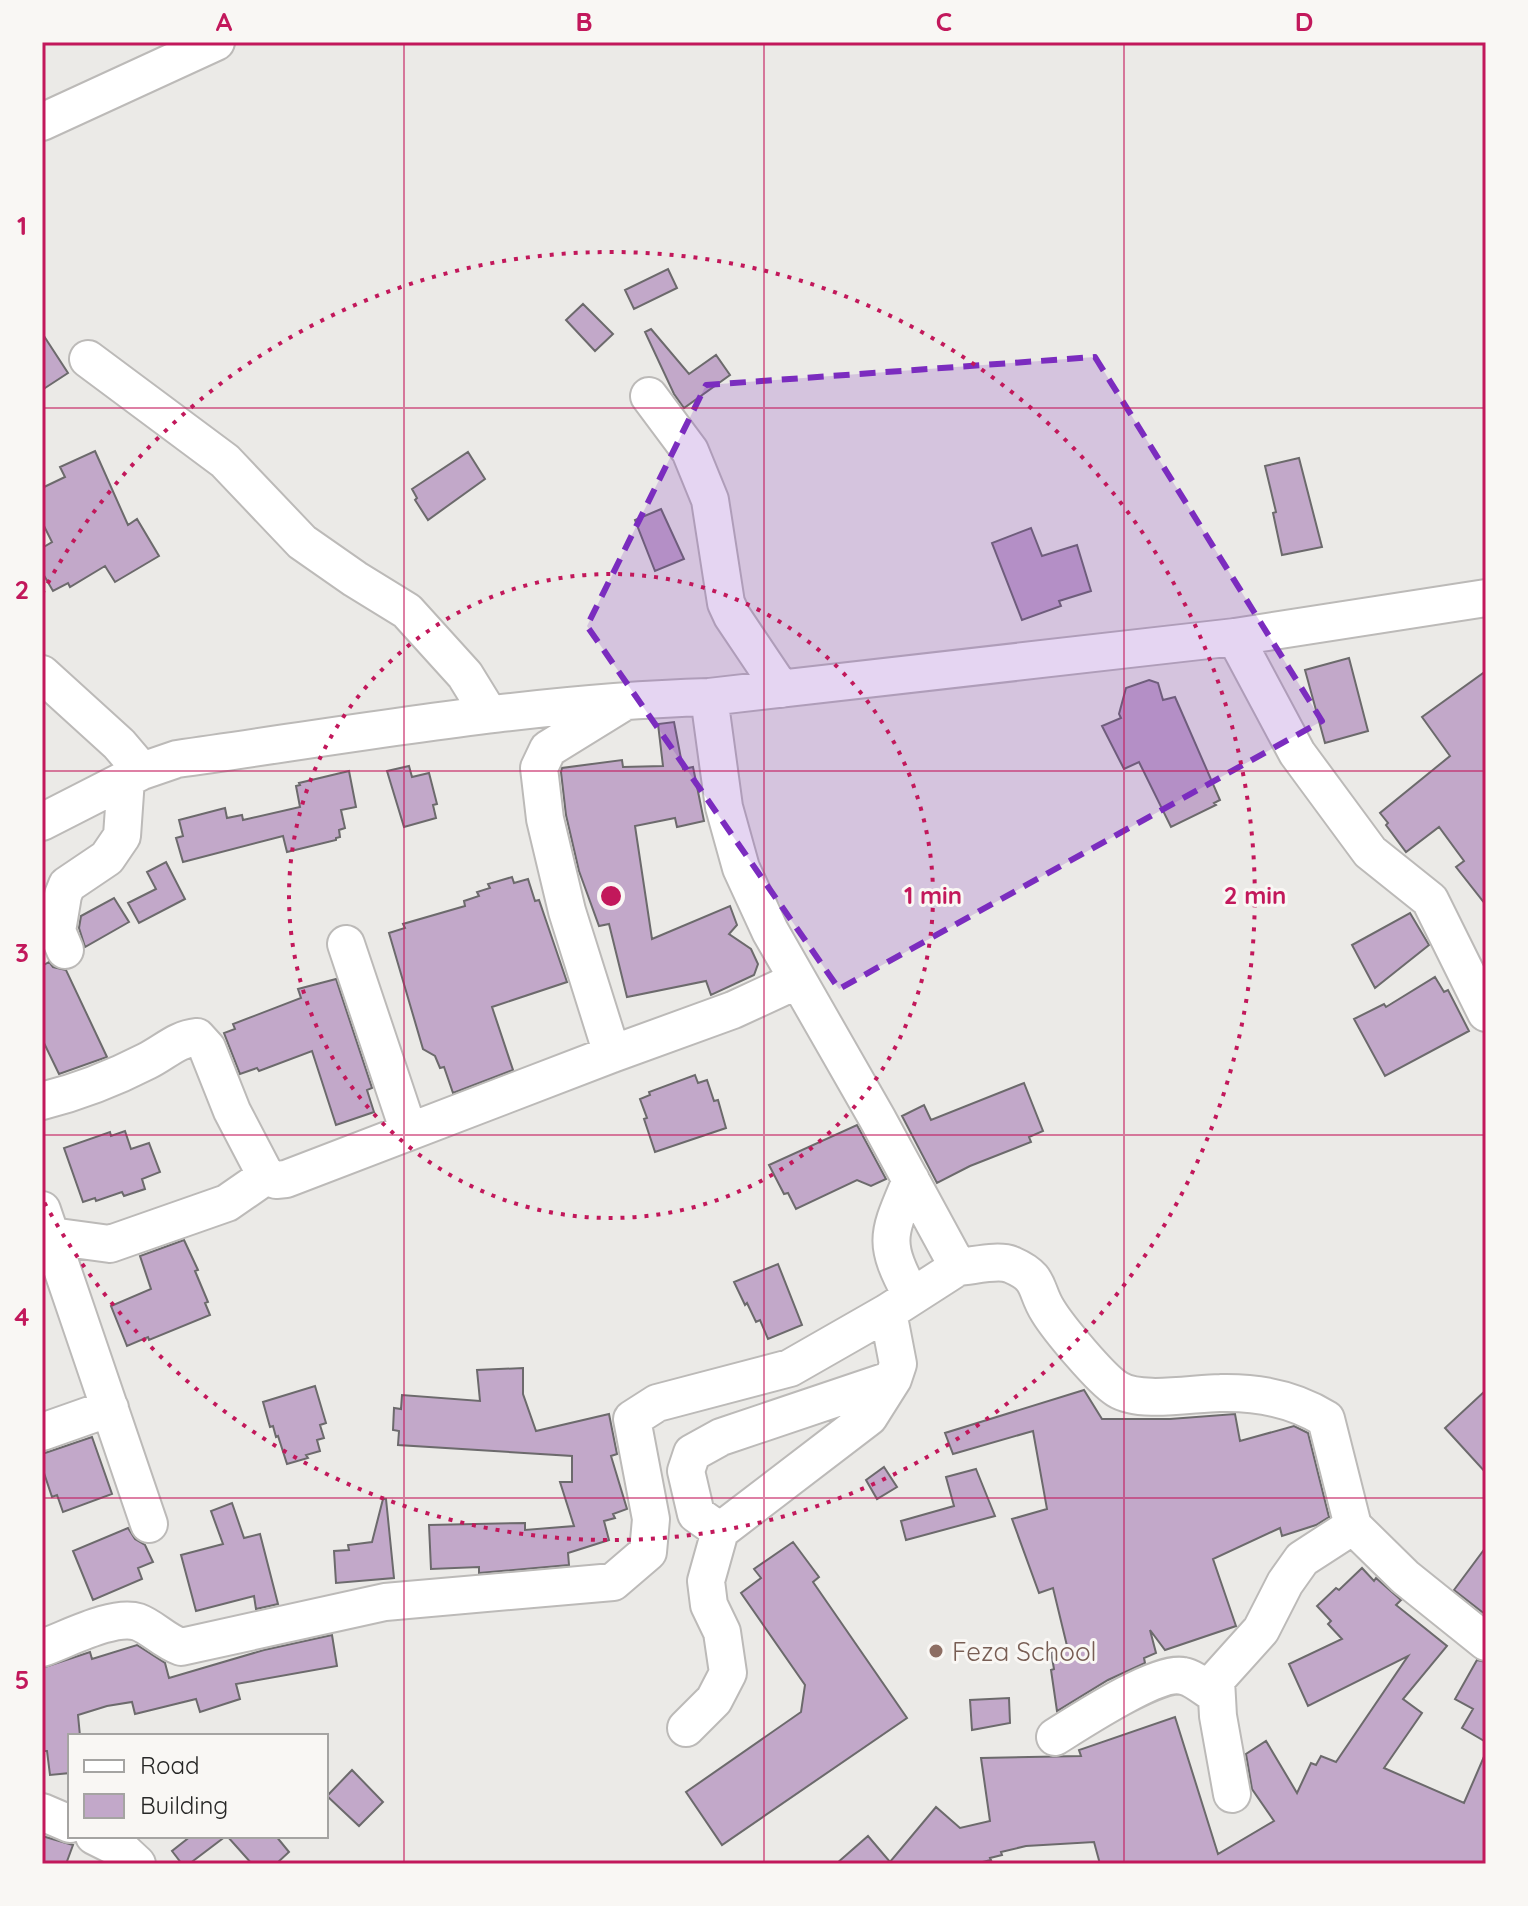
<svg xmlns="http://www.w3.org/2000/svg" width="1528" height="1906" font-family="Quicksand,sans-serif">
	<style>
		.building { fill: #c2a8c9; stroke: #6c6a6c; stroke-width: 2 }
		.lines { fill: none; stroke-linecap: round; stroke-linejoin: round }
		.minor-casing { stroke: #bcbab8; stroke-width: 40 }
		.minor { stroke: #fff; stroke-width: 36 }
		.marked { fill: #7b2cbf; fill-opacity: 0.2; stroke: #7b2cbf; stroke-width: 6; stroke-dasharray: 16 10; stroke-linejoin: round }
		.grid { fill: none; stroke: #c2185b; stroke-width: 2; stroke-opacity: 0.55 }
		.ring { fill: none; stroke: #c2185b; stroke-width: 4; stroke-dasharray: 4 8 }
		.education-dot { fill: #8d6e63; stroke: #f9f7f4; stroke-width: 3 }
		.labels { text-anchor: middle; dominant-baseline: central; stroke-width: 6; stroke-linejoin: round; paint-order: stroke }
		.education-label { font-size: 26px; fill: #785e54; stroke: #f9f7f4; text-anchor: start }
		.centre { fill: #c2185b; stroke: #f9f7f4; stroke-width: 4 }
		.ring-label { font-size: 24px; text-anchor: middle; font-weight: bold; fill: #c2185b; stroke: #f9f7f4; stroke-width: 6; stroke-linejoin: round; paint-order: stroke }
		.neatline { fill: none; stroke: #c2185b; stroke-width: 3 }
		.grid-label { font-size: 26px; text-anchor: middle; font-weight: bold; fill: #c2185b }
	</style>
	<rect width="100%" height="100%" fill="#ebeae7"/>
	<path class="building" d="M668 269 677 288 634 309 625 290Z
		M583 304 613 334 595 351 566 320Z
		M651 329 689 374 716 355 730 375 684 408 674 394 645 332Z
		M42 333 68 373 42 390Z
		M95 451 128 525 137 519 159 556 115 582 105 566 70 587 68 583 53 591 42 572V548L52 542 42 522V488L65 477 60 467Z
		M468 452 485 479 428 520 415 500 417 498 412 489Z
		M1299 458 1322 547 1282 555 1273 513 1276 512 1265 466Z
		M661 509 684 559 655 571 635 520Z
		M1031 528 1042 556 1077 545 1091 591 1059 601 1061 606 1022 620 992 543Z
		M1349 658 1368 731 1325 743 1305 670Z
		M1486 671V905L1456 867 1464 861 1439 827 1406 852 1386 825 1388 823 1380 813 1450 756 1422 717Z
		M1149 680 1158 683 1163 700 1175 697 1220 800 1214 803 1216 805 1171 827 1139 762 1124 769 1102 726 1121 718 1119 714 1126 688Z
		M674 722 683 769 693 767 704 821 677 827 675 818 635 826 652 939 730 906 737 925 729 934 751 949 758 964 754 975 711 995 706 981 627 997 609 924 599 926 579 871 566 815 561 772 562 768 622 760 623 767 663 766 658 724Z
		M409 766 412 777 429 773 437 804 433 805 436 818 404 827 387 771Z
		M349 771 356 807 341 810 345 828 339 830 340 837 336 838V840L287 852 283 836 183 862 176 838 183 836 179 820 225 808 227 818 242 815 243 820 300 807 296 786 300 785 299 783Z
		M166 862 185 899 139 923 128 903 156 889 147 872Z
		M512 877 514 883 528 879 535 901 539 900 567 982 492 1007 513 1070 453 1093 444 1067 440 1068 435 1056 423 1049 389 933 405 928 403 924 465 906 464 901 479 896 477 892 490 888 488 884Z
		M114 898 129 922 85 947 79 928 81 916Z
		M1410 913 1429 945 1375 988 1352 945Z
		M49 962 53 967 66 970 107 1057 59 1074 42 1039V966Z
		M1435 977 1444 992 1448 990 1469 1031 1385 1076 1354 1019 1384 1004 1386 1007Z
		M336 979 372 1088 367 1090 374 1112 336 1125 312 1051 259 1071 257 1068 240 1074 224 1033 235 1029 233 1024 301 998 298 989Z
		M695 1075 698 1083 707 1080 714 1101 718 1100 726 1128 655 1152 644 1119 647 1118 640 1099 650 1095 649 1092Z
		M1024 1083 1043 1131 1029 1137 1031 1142 970 1166 937 1183 902 1116 924 1105 931 1120Z
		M857 1125 886 1179 871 1186 857 1180 796 1209 788 1193 784 1194 769 1165Z
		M125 1131 131 1149 149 1143 160 1172 142 1179 145 1189 124 1196 122 1192 96 1201 95 1198 83 1202 64 1148 110 1132 111 1136Z
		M184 1240 198 1270 195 1271 208 1302 205 1303 210 1315 149 1340 148 1337 127 1346 111 1306 151 1289 140 1256Z
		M778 1264 802 1325 768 1339 760 1320 756 1322 747 1303 745 1305 734 1282Z
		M523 1368V1394L536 1431 609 1414 617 1454 611 1456 627 1509 613 1514 615 1518 604 1521 609 1540 568 1553 569 1565 479 1573V1567L431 1569 429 1525 525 1523V1530L574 1526 560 1482H572V1456L398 1445 399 1431 393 1430 394 1408 401 1409 402 1395 480 1401 477 1370Z
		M315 1386 326 1423 320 1425 324 1438 317 1440 320 1451 306 1455 308 1458 287 1464 278 1436 276 1437 273 1426 270 1427 263 1402Z
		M1084 1390 1102 1419H1170L1235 1414 1240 1441 1294 1426 1308 1433 1329 1517 1316 1525 1282 1536 1280 1528 1213 1559 1236 1626 1165 1650 1150 1630 1156 1653 1144 1658 1145 1663 1108 1680 1057 1711 1051 1670 1054 1669 1051 1652 1068 1650 1053 1588 1039 1593 1012 1519 1047 1509 1033 1431 953 1454 945 1433Z
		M1486 1390V1473L1445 1428Z
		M92 1437 112 1494 63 1512 57 1495 52 1497 42 1467V1454Z
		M884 1467 897 1487 877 1499 866 1480Z
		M976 1469 995 1516 906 1540 901 1521 954 1506 946 1477Z
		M383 1499H386L394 1578 336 1583 334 1551 349 1550 348 1545 372 1542Z
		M232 1503 244 1538 260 1534 278 1604 256 1609 254 1596 196 1611 181 1555 223 1544 211 1511Z
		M128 1528 135 1539 145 1545 153 1562 138 1568 142 1579 93 1600 73 1551Z
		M793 1542 819 1577 813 1582 907 1718 722 1845 686 1792 801 1712 805 1685 741 1593 761 1578 754 1569Z
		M1486 1547V1615L1454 1590Z
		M1362 1568 1374 1581 1376 1578 1401 1600 1396 1605 1447 1646 1403 1699 1422 1713 1384 1768 1464 1803 1486 1752V1864H1100L1094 1842 1026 1846 1001 1852 1002 1855 990 1858 991 1860 974 1864H836L868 1836 890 1862 936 1807 960 1828 990 1821 981 1758 1081 1756 1079 1750 1175 1717 1218 1854 1274 1821 1252 1789 1246 1754 1266 1741 1297 1793 1311 1763 1316 1765 1321 1756 1336 1762 1408 1656 1308 1706 1289 1664 1342 1639 1328 1624 1331 1621 1317 1606 1336 1588 1339 1590Z
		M332 1635 337 1666 236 1684 240 1699 200 1712 196 1699 135 1714 132 1702 107 1706 78 1715 80 1736H70V1773L50 1775 47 1751H42V1668L90 1652 92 1659 137 1645 165 1663 169 1678 264 1650Z
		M1477 1660 1486 1662V1742L1462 1728 1473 1709 1455 1699Z
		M1009 1698 1010 1723 972 1730 970 1700Z
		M352 1770 383 1802 359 1826 327 1796Z
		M42 1836 73 1845 66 1864H42Z
		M191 1836H226L189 1864H182L172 1851Z
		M227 1836H276L289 1852 276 1864H252Z"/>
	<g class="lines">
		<g class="minor-casing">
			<path id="minor" d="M42 122 216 42
				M88 359 225 461 302 542 355 579 407 611 465 675 489 714
				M649 396 690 451 710 500 726 603 732 616 781 689
				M1235 637 1297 753 1370 852 1430 900 1486 1013
				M42 674 119 744 142 771
				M42 822 142 771 177 759C354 734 530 702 709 697L1235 637 1486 598
				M346 944 409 1132
				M65 950 57 931 63 895 67 885 107 858 122 836 126 779
				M612 1054 567 911 545 819 539 768 548 749 621 704
				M42 1101C78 1092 114 1078 147 1061 165 1052 177 1039 197 1037L207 1048 232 1111 266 1176 276 1180 286 1179 612 1054 733 1010 798 980
				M911 1180C888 1235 882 1241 911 1295
				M42 1210 149 1524
				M51 1236 110 1244 227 1203 266 1176
				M958 1267C973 1266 999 1259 1012 1265 1042 1278 1034 1289 1048 1311 1059 1329 1101 1379 1117 1389 1140 1404 1194 1393 1220 1393 1258 1392 1294 1399 1326 1419L1353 1526 1405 1577 1486 1642
				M42 1432 110 1408
				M720 1531 696 1514 686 1471 692 1453 721 1437 893 1379
				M42 1648C66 1640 113 1614 138 1622 152 1627 164 1641 181 1647L385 1602 613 1582 648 1552 651 1519 632 1419 657 1403 790 1368 888 1312 958 1267 877 1118 770 931 741 868 724 807 709 697
				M686 1728 714 1700 728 1673 722 1632 709 1605 706 1581 720 1531 869 1417 893 1379 898 1364 888 1312
				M1055 1737C1079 1722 1158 1670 1183 1676 1194 1678 1206 1689 1216 1695
				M1232 1794 1218 1716 1216 1680 1261 1630 1285 1583 1302 1559 1353 1526
				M42 1812 70 1824
				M94 1836 122 1850 137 1864"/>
		</g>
		<use href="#minor" class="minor"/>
	</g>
	<path class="marked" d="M1095 357 1322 721 839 989 587 626 706 385Z"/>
	<path class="grid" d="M404 42V1864M764 42V1864M1124 42V1864M42 408H1486M42 771H1486M42 1135H1486M42 1498H1486"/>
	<g class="ring">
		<circle cx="611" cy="896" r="322"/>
		<path d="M42 594A644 644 0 1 1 42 1198"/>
	</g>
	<circle class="education-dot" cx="936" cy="1651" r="8"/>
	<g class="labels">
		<g class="education-label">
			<text x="952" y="1651">Feza School</text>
		</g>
	</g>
	<circle cx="611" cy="896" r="12" class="centre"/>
	<g class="ring-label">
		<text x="933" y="904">1 min</text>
		<text x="1255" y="904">2 min</text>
	</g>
	<rect width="1528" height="1906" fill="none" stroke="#f9f7f4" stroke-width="88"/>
	<rect x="68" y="1734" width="260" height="104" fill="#f9f7f4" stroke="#a5a4a2" stroke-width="2"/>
	<rect x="84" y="1760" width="40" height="12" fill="#ffffff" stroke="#a5a4a2" stroke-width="2"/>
	<text x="140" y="1774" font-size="24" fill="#272726">Road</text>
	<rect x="84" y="1794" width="40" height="24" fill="#c2a8c9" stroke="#a5a4a2" stroke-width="2"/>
	<text x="140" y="1814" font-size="24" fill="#272726">Building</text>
	<rect x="44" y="44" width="1440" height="1818" class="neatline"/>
	<g class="grid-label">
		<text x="224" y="31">A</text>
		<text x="584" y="31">B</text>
		<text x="944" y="31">C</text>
		<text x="1304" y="31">D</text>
		<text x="22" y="235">1</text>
		<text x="22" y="599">2</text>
		<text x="22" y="962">3</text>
		<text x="22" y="1326">4</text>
		<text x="22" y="1689">5</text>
	</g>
</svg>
